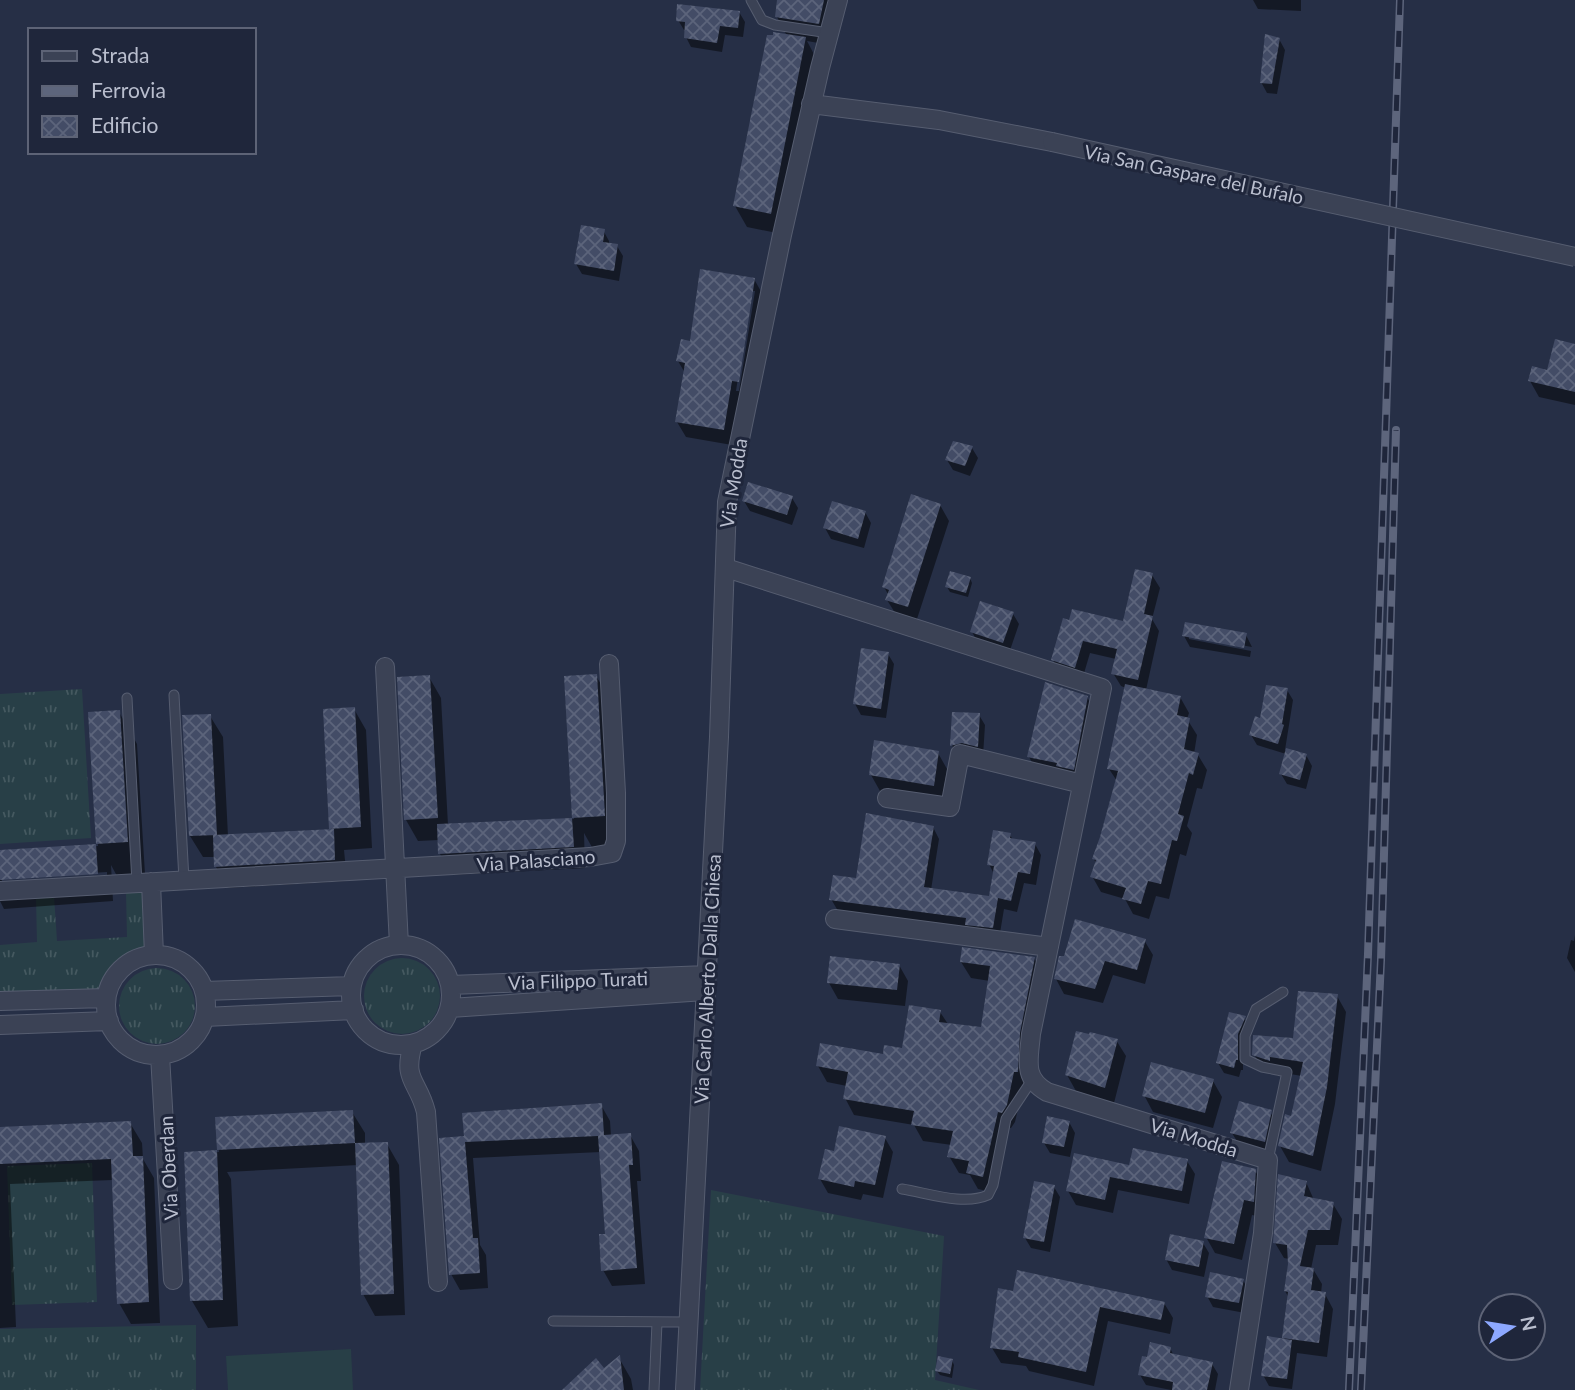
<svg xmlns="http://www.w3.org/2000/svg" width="1575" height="1390" font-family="Lato,sans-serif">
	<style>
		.grass { fill: url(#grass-tufts) }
		.pitch { fill: #283f47 }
		.shadow { fill: #0007; fill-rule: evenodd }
		.building { fill: url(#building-cross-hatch) }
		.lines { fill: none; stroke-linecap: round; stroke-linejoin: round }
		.service-casing { stroke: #565d70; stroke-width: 11 }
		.minor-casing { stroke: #565d70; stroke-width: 20 }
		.service { stroke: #3b4255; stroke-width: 9 }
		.minor { stroke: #3b4255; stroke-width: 18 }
		.rail-casing { stroke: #5d657c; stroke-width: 8 }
		.rail { stroke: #1f263b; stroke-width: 5; stroke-dasharray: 16; stroke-linecap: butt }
		.minor-bridge-casing { stroke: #565d70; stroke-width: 20; stroke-linecap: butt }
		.minor-bridge { stroke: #3b4255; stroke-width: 18 }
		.labels { text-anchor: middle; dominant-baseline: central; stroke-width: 6; stroke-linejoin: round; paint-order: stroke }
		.street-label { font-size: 19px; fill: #b9bece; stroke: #1f263b }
	</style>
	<defs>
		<pattern id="grass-tufts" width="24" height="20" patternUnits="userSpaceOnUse" patternTransform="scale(1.75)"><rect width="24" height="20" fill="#283f47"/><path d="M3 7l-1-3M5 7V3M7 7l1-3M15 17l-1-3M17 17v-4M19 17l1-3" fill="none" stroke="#455960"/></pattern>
		<pattern id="building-cross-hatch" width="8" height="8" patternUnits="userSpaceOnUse" patternTransform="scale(1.75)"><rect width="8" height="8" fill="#434c66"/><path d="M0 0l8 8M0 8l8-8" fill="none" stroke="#5c647b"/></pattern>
	</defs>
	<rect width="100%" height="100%" fill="#262f46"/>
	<path class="grass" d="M82 689 91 838 0 844V694Z
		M143 890 145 946 144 949C124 962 112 966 102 989L0 994V945L37 942 36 897 54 896 57 941 127 937 126 891Z
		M364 996a38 38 0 1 1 76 0a38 38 0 1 1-76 0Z
		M119 1006a38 38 0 1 1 76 0a38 38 0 1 1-76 0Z
		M92 1163 97 1302 12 1305 7 1166Z
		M711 1190 944 1236 935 1380 979 1390H700Z
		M196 1325V1390H0V1329Z"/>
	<path class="pitch" d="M351 1349 353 1390H228L226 1356Z"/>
	<path class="shadow" d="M779 0H839L830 45 807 41 817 60 782 234 747 227 735 206 787 36 777 17Z
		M1253 0H1301V11L1258 9Z
		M739 12 745 22 743 37 725 35 722 52 691 47 686 37V31L684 30 678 20Z
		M1279 39 1285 50 1277 94 1267 93 1261 82Z
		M603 230 609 241V244L617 246 623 256 619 281 582 274 576 264Z
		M754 279 763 295 732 445 686 437 677 422 685 373 678 361 691 343ZM751 291H755L739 391H736Z
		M1575 346V405L1539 397 1530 381 1549 372Z
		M972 448 978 458 970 476 953 470 947 460Z
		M792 498 798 508 792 525 750 511 744 501Z
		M940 505 949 521 916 622 897 616 887 600 889 596 884 587Z
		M865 512 871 523 864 548 831 539 825 528Z
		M1152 575 1160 588 1152 619 1159 631 1146 690 1180 697 1189 713 1187 719 1197 735 1194 754 1198 755 1207 770 1202 789 1197 788 1187 826 1192 833 1186 856 1180 854 1169 899 1156 896 1149 919 1133 914 1125 899 1101 892 1092 876 1096 864 1094 859 1117 781 1109 769 1126 688 1121 686 1113 673 1116 659 1090 653 1082 680 1060 673 1053 660 1064 620 1124 623Z
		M970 578 972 583 968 597 950 592 947 587Z
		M1013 614 1019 624 1009 653 978 643 972 632Z
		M1186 624 1246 635 1252 647 1189 636V639L1251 651 1250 657 1190 647 1184 636Z
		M888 654 894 664 886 718 861 715 855 704Z
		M596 676 615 707 622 847 593 849 584 833 585 868 452 875 440 854 439 840 418 841 406 820 429 677 441 698 448 825 574 819 566 677Z
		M1287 690 1293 700 1285 750 1306 755 1312 766 1306 789 1287 784 1281 774 1286 754 1257 745 1251 735Z
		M1087 697 1096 713 1082 785 1038 773 1029 757Z
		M354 709 366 730 372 848 344 850 347 881 228 888 216 867V857H203L190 836 210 716 223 737 228 836 332 831 331 828Z
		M119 712 137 744 145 874 117 876 111 865 113 901 4 909 0 901V845V852L98 846 90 714ZM107 872V875L2 883V879Z
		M979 715 985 725 983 756 957 755 952 745Z
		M938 753 947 769 942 801 880 791 871 775Z
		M933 827 939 839 931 890 990 898 994 874 989 864 1010 835 1013 840 1035 844 1041 855 1036 885 1024 883 1017 912 1004 909 999 939 838 911 831 899Z
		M1575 935V972L1567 958 1571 940 1574 941Z
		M1144 940 1153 955 1145 984 1113 975 1103 1003 1064 994 1056 979Z
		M1034 958 1044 975 1027 1088 1023 1087 1015 1122 1011 1128 1007 1127 992 1192 978 1189 970 1175 959 1173 949 1156 952 1145 923 1141 914 1125 854 1115 845 1098 847 1086 827 1082 818 1066 884 1056 903 1050 940 1012 948 1024 983 1028 990 981 971 978 961 962Z
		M899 965 908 981 905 1006 838 999 829 983Z
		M1337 996 1346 1012 1335 1104 1321 1171 1289 1162 1280 1146 1293 1118 1302 1076 1278 1072V1076L1263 1070 1254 1054 1295 1040Z
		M1244 1018 1250 1028 1243 1045V1070H1241L1239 1077 1224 1073 1218 1063Z
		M1116 1040 1126 1056 1114 1103 1076 1091 1067 1075Z
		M1213 1081 1222 1097 1213 1128 1153 1112 1144 1095Z
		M601 1105 610 1121 611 1136 630 1135 639 1151 641 1181H637L645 1284 612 1286 603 1270 607 1235 601 1152 473 1158 480 1245 486 1255 488 1288 460 1290 451 1274 441 1140 466 1138Z
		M352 1112 365 1133V1144H387L399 1165 405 1315 375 1316 363 1294 358 1165 227 1172 231 1179 238 1326 208 1328 192 1301 186 1154 219 1152 217 1119Z
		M1270 1112 1276 1122 1270 1152 1238 1143 1232 1133Z
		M1069 1122 1075 1133 1070 1157 1050 1153 1044 1143Z
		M130 1123 142 1143 143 1159 154 1178 160 1323 131 1324 119 1303 113 1180 10 1184 16 1327 0 1328V1128Z
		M885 1138 893 1152 883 1198 863 1194 861 1200 828 1193 820 1179 835 1153Z
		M1187 1161 1195 1174 1189 1204 1118 1190 1113 1213 1076 1205 1068 1191 1130 1167Z
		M1255 1170 1264 1187 1262 1217 1252 1215 1242 1260 1215 1253 1206 1237Z
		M1306 1182 1314 1200 1333 1204 1342 1219 1338 1245H1316L1311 1269H1313L1322 1284 1321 1293 1325 1294 1333 1309 1327 1357 1297 1353 1292 1389 1269 1386 1263 1375 1286 1341 1284 1338 1289 1298 1285 1291 1289 1259 1284 1258 1275 1243Z
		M1054 1187 1060 1197 1050 1252 1031 1248 1025 1238Z
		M1203 1243 1209 1253 1204 1277 1172 1270 1166 1259Z
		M1243 1280 1249 1291 1245 1313 1213 1307 1207 1296Z
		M999 1290 1164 1303 1173 1318 1170 1334 1108 1321 1094 1386 1029 1371 1026 1366 1001 1363 992 1348Z
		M1170 1348 1174 1356 1212 1364 1218 1374 1215 1390H1171L1146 1385 1140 1375 1148 1359Z
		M619 1358 631 1379 633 1390H564L604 1370Z
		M952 1360 954 1365 952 1378 940 1375 937 1371Z"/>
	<path class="building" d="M777 0H824L819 24 775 17Z
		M677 4 740 11 738 28 720 26 717 43 684 38 685 22 676 21Z
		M773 32 806 37 771 214 733 206 767 35H773Z
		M1265 34 1280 38 1272 84 1260 83Z
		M581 225 605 229 603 242 618 244 614 271 574 264Z
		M700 269 755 278 739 382 732 381 724 430 675 422 685 363 676 361 681 339 690 341Z
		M1555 339 1575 344V392L1528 381 1532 366 1547 370Z
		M953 441 973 446 965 466 945 460Z
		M748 482 793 496 787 515 742 501Z
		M911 494 941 504 908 607 885 600 889 590 882 587Z
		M832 501 866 511 858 539 823 528Z
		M1135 569 1153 573 1144 614 1153 616 1138 680 1111 674 1117 649 1083 641 1075 668 1051 660 1063 618 1069 620 1072 609 1123 621Z
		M950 571 971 577 966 593 945 587Z
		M980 601 1014 612 1003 643 970 632Z
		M1185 622 1247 633 1244 648 1182 636Z
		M861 648 889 652 881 709 853 704Z
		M597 674 605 816 572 818 564 676Z
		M430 675 438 818 404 820 397 677Z
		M1045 682 1088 696 1074 770 1056 766 1057 763 1027 757Z
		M1125 684 1181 696 1177 715 1190 718 1184 749 1199 753 1193 775 1189 773 1178 814 1184 816 1177 841 1172 840 1161 884 1148 881 1141 904 1122 899 1126 888 1090 877 1096 860 1092 859 1100 837 1118 771 1107 769Z
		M1266 685 1288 688 1282 724 1284 725 1278 744 1249 735 1255 716 1260 718Z
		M355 707 361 827 329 829 323 709Z
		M120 710 128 842 96 844 88 712Z
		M952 712 980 713 978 747 962 743 950 746Z
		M211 714 217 835 189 836 182 715Z
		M874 740 939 751 934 786 869 775Z
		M1286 748 1307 754 1300 780 1279 774Z
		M866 813 934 826 924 887 989 896 994 866 987 865 993 830 1011 833 1010 838 1036 842 1030 874 1018 872 1011 901 998 898 993 928 965 925 966 918 829 900 833 875 856 878Z
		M572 818 574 847 438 854 437 824Z
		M334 829 335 860 214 867 213 835Z
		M96 844 98 874 0 880V850Z
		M1075 919 1146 939 1137 970 1105 961 1095 989 1054 979 1059 956H1064Z
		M962 947 1035 957 1020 1033 1018 1072H1014L1007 1105 1002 1113 998 1112 983 1177 966 1173 969 1161 947 1157 953 1131 911 1125 914 1111 843 1099 848 1072 816 1066 820 1043 883 1054 884 1045 902 1048 909 1005 941 1010 939 1022 981 1027 990 966 960 962Z
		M830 956 900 964 897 990 827 983Z
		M1298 991 1338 994 1327 1087 1313 1156 1278 1146 1285 1114 1291 1116 1303 1062 1270 1057V1061L1252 1055 1253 1035 1293 1038Z
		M1229 1012 1246 1016 1238 1034V1060H1236L1234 1068 1216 1063Z
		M1076 1031 1089 1034 1090 1032 1118 1039 1105 1088 1065 1075Z
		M1151 1062 1214 1079 1205 1113 1142 1096Z
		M1239 1101 1272 1110 1265 1142 1230 1133Z
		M602 1103 604 1135 631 1133 633 1165H629L637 1268 601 1271 599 1234H605L598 1136 465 1142 473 1238H478L480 1273 449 1275 439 1138 464 1136 462 1113Z
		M353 1110 355 1143 217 1150 215 1117Z
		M1047 1116 1070 1121 1064 1147 1042 1143Z
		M131 1121 133 1156H143L149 1302 117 1304 111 1159 0 1164V1127Z
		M839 1126 886 1136 875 1185 855 1181 854 1187 818 1179 825 1149 834 1151Z
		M388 1142 394 1294 361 1295 355 1143Z
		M1133 1148 1188 1159 1182 1191 1110 1177 1105 1200 1066 1191 1074 1153 1129 1165Z
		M217 1150 223 1300 190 1301 184 1152Z
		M1222 1161 1256 1169 1254 1202 1244 1200 1234 1244 1204 1238Z
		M1278 1174 1307 1181 1304 1196 1334 1202 1330 1230H1308L1300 1266 1314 1268 1311 1290 1326 1292 1319 1343 1282 1338 1288 1292 1284 1291 1288 1264 1287 1245 1273 1243Z
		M1034 1181 1055 1185 1044 1242 1023 1238Z
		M1170 1234 1204 1241 1199 1267 1165 1260Z
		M1017 1270 1165 1302 1161 1320 1100 1307 1086 1372 1018 1357 1019 1352 990 1348 998 1288 1013 1291Z
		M1210 1272 1244 1279 1239 1303 1205 1297Z
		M1267 1336 1292 1340 1287 1379 1261 1376Z
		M1150 1342 1171 1347 1170 1353 1213 1362 1207 1390H1172L1173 1382 1138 1375 1142 1356 1147 1357Z
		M620 1355 624 1390H562L596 1358 604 1368Z
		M938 1356 953 1359 950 1374 935 1371Z"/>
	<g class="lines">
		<g class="service-casing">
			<path id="service" d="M751 0 762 20 775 25 829 33
				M174 695 184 880
				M127 698 137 883
				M1268 1160 1287 1072 1262 1067 1245 1059V1036L1256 1009 1283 992
				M902 1189C928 1193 964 1206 988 1195L993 1185 1006 1119 1032 1080
				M553 1321 688 1322
				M654 1390 657 1323"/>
		</g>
		<g class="minor-casing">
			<path id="minor" d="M811 104 939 120 1052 142
				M726 568 1102 688 1031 1034C1029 1059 1022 1078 1047 1092L1268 1160 1263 1233 1239 1390
				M385 667 399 945
				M887 798 950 807 960 754 1082 784
				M151 882 154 955
				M0 891 590 857 612 853 616 841V793L609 664
				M835 919 1049 947
				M351 995a50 50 0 1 1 100 0a50 50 0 1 1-100 0Z
				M106 1005a50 50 0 1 1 100 0a50 50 0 1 1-100 0Z
				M450 985 707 975
				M204 991 352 986
				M0 1001 106 998
				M450 1008 705 991
				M205 1017 354 1010
				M0 1025 109 1021
				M413 1044C402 1081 418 1080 426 1112L438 1282
				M160 1055 173 1280
				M685 1390 719 737 727 502 782 235 820 68 838 0"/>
		</g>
		<use href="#service" class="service"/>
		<use href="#minor" class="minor"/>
		<g class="rail-casing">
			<path id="rail" d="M1349 1390 1368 954 1400 0
				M1361 1390 1381 960 1396 430"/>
		</g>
		<use href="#rail" class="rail"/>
		<g class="minor-bridge-casing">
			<path id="minor-bridge" d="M1052 142 1575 257"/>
		</g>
		<use href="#minor-bridge" class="minor-bridge"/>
	</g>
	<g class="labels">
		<g class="street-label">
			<text transform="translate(1194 174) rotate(12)">Via San Gaspare del Bufalo</text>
			<text transform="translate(733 483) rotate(-81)">Via Modda</text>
			<text transform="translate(536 860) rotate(-4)">Via Palasciano</text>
			<text transform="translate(707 979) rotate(-87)">Via Carlo Alberto Dalla Chiesa</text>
			<text transform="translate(578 980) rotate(-2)">Via Filippo Turati</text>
			<text transform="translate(1194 1137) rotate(17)">Via Modda</text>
			<text transform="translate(168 1168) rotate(-93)">Via Oberdan</text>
		</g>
	</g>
	<rect x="28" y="28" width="228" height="126" fill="#1f263b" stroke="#5d6376" stroke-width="2"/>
	<rect x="42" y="51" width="35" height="10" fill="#3b4255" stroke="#5d6376" stroke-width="2"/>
	<text x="91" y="63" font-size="21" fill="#b9bece">Strada</text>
	<rect x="42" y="86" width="35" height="10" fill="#5d657c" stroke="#5d6376" stroke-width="2"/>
	<text x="91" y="98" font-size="21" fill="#b9bece">Ferrovia</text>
	<rect x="42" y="116" width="35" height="21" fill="url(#building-cross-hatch)" stroke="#5d6376" stroke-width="2"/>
	<text x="91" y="133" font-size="21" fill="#b9bece">Edificio</text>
	<g transform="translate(1512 1327) rotate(78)"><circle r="33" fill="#1f263b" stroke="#5d6376" stroke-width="2"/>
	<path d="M0-5L12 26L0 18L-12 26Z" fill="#8da8ff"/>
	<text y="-10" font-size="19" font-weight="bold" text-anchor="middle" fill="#b9bece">N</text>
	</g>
</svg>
